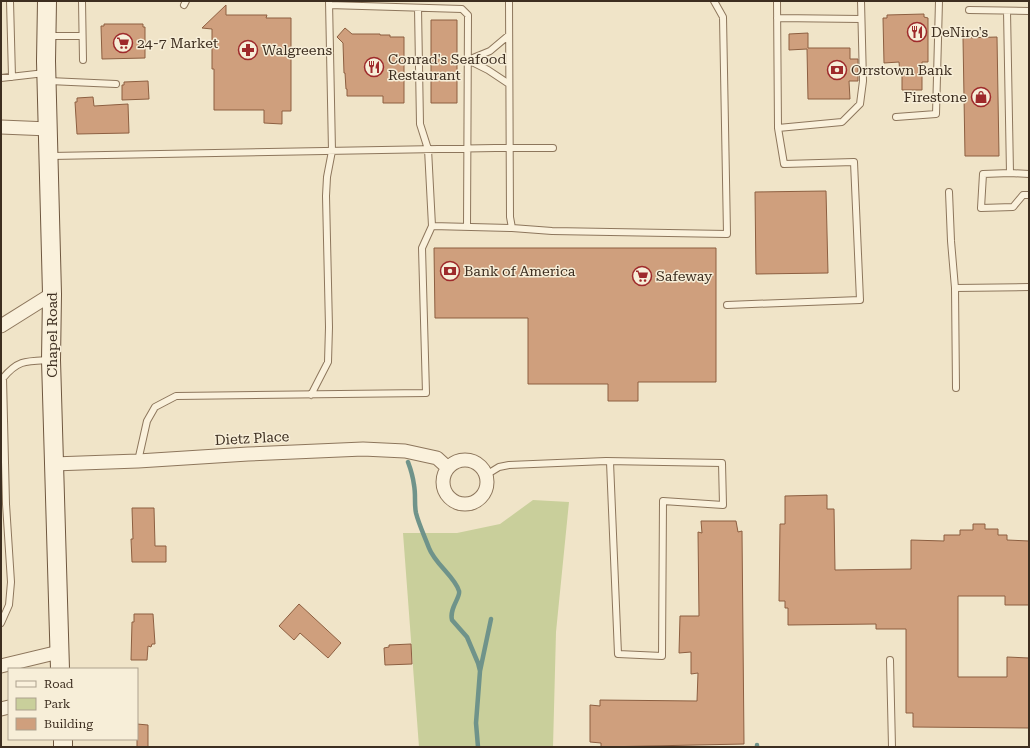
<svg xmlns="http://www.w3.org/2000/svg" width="1030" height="748" font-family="'Roboto Serif',serif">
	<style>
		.green { fill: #c9cf9b }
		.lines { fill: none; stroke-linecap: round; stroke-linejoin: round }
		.stream { stroke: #6f938a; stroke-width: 4.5 }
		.building { fill: #cf9f7d; stroke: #8d5f41 }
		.lane-casing { stroke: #8d765c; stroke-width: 8 }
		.street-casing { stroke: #8d765c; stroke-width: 15 }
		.secondary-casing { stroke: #6f573f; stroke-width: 20 }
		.lane { stroke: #faf1dc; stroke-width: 6 }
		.street { stroke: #faf1dc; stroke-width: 13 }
		.secondary { stroke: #faf1dc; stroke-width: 18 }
		.labels { text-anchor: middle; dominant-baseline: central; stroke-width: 3; stroke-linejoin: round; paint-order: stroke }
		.poi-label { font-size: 14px; fill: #3d2e20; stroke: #f7eed8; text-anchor: start }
		.street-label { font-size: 14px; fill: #3d2e20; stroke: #f7eed8 }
	</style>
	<rect width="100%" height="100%" fill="#f0e4c8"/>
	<path class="green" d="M533 500 569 502 556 632 553 747H419L403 533H457L500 524Z"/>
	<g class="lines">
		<path class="stream" d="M408 462C411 470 413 477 414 485 416 495 414 504 416 513 419 525 425 537 429 548 435 564 455 577 459 591 461 597 449 608 452 620L467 637 478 663 480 671
			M478 747 476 723 480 671 491 619
			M757 747V745"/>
	</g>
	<path class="building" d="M226 5V15H267L266 18H291V111H282V124L264 123V110H214V69H212V29L202 28Z
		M924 14V17L928 18V62H922V90H902V74H900L899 62 884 63 883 18H887V15Z
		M431 20H457V103H431Z
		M104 24H143V27H145V58L102 59 101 26H104Z
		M345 28 352 34H380V35H390V37H404V103H383V96H347V89H346L345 73H344L343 43 337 37Z
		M808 33V48H850V59H858V81H849L850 99H808L807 49 789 50V34Z
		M997 37 999 156H965L963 38Z
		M148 81 149 99 122 100V85H124V82Z
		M93 97 94 106 128 104 129 133 77 134 75 102H77V98Z
		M826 191 828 273 756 274 755 192Z
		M434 248H716V382H638V401H608V384H528V318H435Z
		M827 495V509H834L835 570 911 569V540L944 541V535H960V530H973V524H985V529H998V535H1007V540L1029 541V605H1005V596H958V677H1007V657L1029 658V728L913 727V713H906V629H876V624L788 625V608H785V601H779L780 524H785V496Z
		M132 508H154L155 546H166V562H132L131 539H133Z
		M701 521H736L738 532 742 531 744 744 601 747V743L590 742V705L600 706V700L697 701 698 673 691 674V652L679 653 680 616H699L698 532 702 533Z
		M299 604 341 643 328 658 300 633 294 640 279 626Z
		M134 614H153L155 644H152L151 647 148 646 147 660H131L132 622H134Z
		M411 644 412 664 385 665 384 648 389 647V645Z
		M137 724 148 725V747H137Z"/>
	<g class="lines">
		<g class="lane-casing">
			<path id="lane" d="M10 1 12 77
				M82 1 83 60
				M184 5 186 1
				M329 5 462 9 468 15 467 227
				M418 8 420 124 428 149 432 226
				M969 10 1029 11
				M1007 11 1010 173 1029 174
				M777 18 861 19
				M48 36H82
				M468 60 490 51 509 35
				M468 60 488 70 509 84
				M1 78 45 73
				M49 81 116 84
				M896 117 936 114 939 1
				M778 128 842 122 860 104 863 81 861 1
				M51 156 495 148H553
				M1010 173 983 174 981 208 1013 207 1023 195H1029
				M949 192 951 241 955 288 956 388
				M512 228 552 231 727 234 723 17 714 1
				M955 288 1029 287
				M727 305 860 300 854 162 784 164 778 128 777 1
				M311 395 328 362 329 327 326 196 327 177 332 151 329 1
				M138 461 147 421 155 407 176 396 426 393 422 248 432 226 512 228 510 217 509 1
				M486 475 499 467 509 465 606 461 722 463 723 505 663 501 662 656 618 654 610 462
				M1 623 9 605 11 582 6 504 3 378C18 360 26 361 49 360
				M890 660 892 747"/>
		</g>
		<g class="street-casing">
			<path id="street" d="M1 127 49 129
				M1 326 52 294
				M443 482a22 22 0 1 1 44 0a22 22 0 1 1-44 0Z
				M53 464 138 461 248 454 363 449 405 451 437 458 448 468
				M1 666 59 652
				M1 709 9 707"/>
		</g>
		<g class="secondary-casing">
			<path id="secondary" d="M47 1 46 61 52 294 51 360 60 669
				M63 739V747"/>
		</g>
		<use href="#lane" class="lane"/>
		<use href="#street" class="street"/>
		<use href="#secondary" class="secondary"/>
	</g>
	<defs>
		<g id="restaurant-ring" transform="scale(1)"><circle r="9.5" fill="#f7eed8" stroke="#9e2a2b" stroke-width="1.5"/><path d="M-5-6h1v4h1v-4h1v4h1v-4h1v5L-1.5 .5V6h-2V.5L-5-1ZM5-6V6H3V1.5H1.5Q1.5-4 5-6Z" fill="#9e2a2b"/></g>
		<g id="supermarket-ring" transform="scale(1)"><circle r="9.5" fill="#f7eed8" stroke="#9e2a2b" stroke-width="1.5"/><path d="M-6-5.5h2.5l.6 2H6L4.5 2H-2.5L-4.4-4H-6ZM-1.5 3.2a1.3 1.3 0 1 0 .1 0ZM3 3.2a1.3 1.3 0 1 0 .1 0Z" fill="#9e2a2b"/></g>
		<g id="pharmacy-ring" transform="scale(1)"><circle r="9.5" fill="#f7eed8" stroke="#9e2a2b" stroke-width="1.5"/><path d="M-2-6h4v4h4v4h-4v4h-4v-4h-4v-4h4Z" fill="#9e2a2b"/></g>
		<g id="bank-ring" transform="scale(1)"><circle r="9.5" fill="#f7eed8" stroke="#9e2a2b" stroke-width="1.5"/><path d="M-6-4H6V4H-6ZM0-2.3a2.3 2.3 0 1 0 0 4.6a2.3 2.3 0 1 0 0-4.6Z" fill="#9e2a2b"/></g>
		<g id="shop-ring" transform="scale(1)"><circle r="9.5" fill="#f7eed8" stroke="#9e2a2b" stroke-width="1.5"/><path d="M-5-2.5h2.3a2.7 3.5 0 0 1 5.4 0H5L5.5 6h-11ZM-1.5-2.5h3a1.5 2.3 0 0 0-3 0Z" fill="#9e2a2b"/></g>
	</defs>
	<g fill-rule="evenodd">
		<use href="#restaurant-ring" x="917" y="32"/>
		<use href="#supermarket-ring" x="123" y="43"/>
		<use href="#pharmacy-ring" x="248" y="50"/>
		<use href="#restaurant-ring" x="374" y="67"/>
		<use href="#bank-ring" x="837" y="70"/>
		<use href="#shop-ring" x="981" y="97"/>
		<use href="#bank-ring" x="450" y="271"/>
		<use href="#supermarket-ring" x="642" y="276"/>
	</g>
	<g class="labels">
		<g class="poi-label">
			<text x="931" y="32">DeNiro's</text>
			<text x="137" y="43">24-7 Market</text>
			<text x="262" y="50">Walgreens</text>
			<text x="388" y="59">Conrad's Seafood<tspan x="388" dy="16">Restaurant</tspan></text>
			<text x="851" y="70">Orrstown Bank</text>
			<text x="967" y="97" text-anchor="end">Firestone</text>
			<text x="464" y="271">Bank of America</text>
			<text x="656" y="276">Safeway</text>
		</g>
		<g class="street-label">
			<text transform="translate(52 335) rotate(-90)">Chapel Road</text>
			<text transform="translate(252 438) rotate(-3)">Dietz Place</text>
		</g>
	</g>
	<rect width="1030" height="748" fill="none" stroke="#3d2e20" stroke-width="4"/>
	<rect x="8" y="668" width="130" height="72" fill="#f7eed8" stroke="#ada18e"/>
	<rect x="16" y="681" width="20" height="6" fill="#faf1dc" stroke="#ada18e"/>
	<text x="44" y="688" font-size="12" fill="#3d2e20">Road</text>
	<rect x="16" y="698" width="20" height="12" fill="#c9cf9b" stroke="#ada18e"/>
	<text x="44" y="708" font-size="12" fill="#3d2e20">Park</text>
	<rect x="16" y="718" width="20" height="12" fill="#cf9f7d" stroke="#ada18e"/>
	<text x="44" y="728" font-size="12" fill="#3d2e20">Building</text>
</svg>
